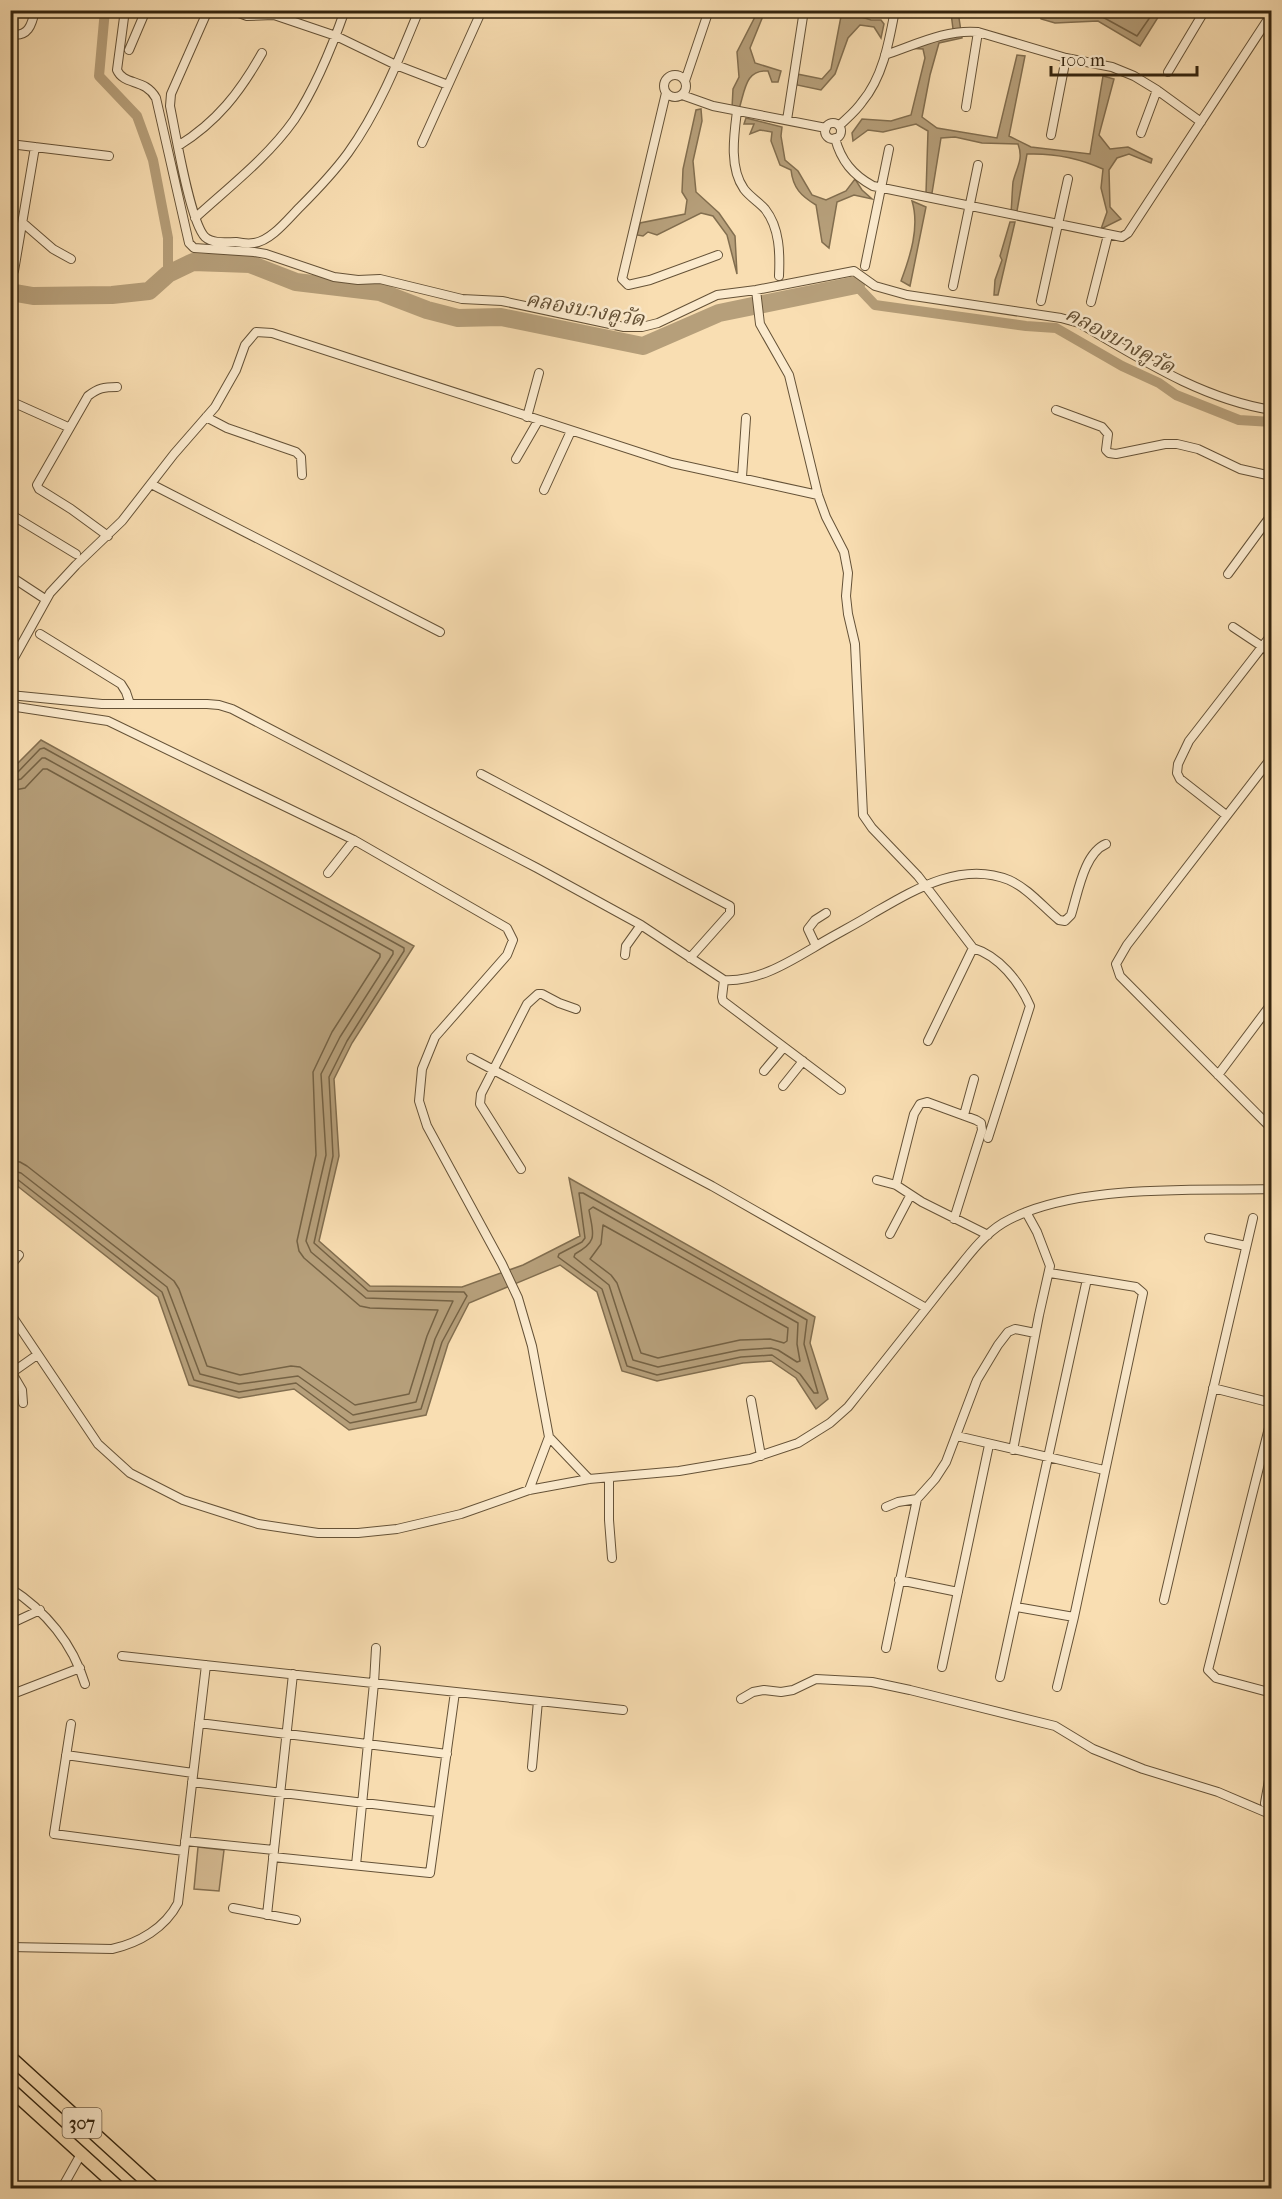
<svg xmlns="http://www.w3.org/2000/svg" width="1282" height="2199" font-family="'IM FELL French Canon','Noto Serif Thai',serif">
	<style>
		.green { fill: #d8be96; stroke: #867152; stroke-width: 1.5 }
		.water { fill: #b69f7a; stroke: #826e4f; stroke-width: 1.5 }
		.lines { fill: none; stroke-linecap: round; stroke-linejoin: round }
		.shore { stroke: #756244; stroke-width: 1.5 }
		.canal { stroke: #b69f7a; stroke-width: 10 }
		.river { stroke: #b69f7a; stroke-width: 18 }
		.minor-casing { stroke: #655237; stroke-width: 10 }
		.primary-casing { stroke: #34240e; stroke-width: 15 }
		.minor { stroke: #fbeacd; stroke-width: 8 }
		.primary { stroke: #f9deb2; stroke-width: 12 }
		.labels { text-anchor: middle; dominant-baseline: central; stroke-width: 5; stroke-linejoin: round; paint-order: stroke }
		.shield { fill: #fbeacd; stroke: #705f47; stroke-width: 1.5 }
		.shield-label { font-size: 18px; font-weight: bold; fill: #34240e }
		.water-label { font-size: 21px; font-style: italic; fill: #624f34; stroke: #fbeacd }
	</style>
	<rect width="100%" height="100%" fill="#f9deb2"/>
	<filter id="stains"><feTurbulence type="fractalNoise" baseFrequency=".00333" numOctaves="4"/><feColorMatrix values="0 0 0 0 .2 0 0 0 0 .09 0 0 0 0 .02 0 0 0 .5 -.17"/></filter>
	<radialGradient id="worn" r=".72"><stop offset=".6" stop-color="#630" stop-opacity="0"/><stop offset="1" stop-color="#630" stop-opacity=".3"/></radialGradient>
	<path class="green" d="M198 1847 224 1850 219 1891 194 1889Z"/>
	<path class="water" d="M758 11H765L750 48 755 63 781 71 778 82H772L768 71C745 69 745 91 739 109L732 108 733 89 739 77 737 52Z
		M842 11H855V15L871 20H881L884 24 881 38 874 27 860 25 848 38 835 74 821 90 797 85V74L822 79 831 69Z
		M940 11H971L959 18 962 38 939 43 930 75 922 117 937 128 997 138 1017 55 1025 56 1009 136 1031 147 1090 154 1103 76 1114 79 1099 135 1110 149 1128 147 1152 159 1151 163 1129 154 1117 158 1109 170 1110 207 1121 219 1101 229 1107 212 1101 188 1103 169C1079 158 1054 153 1027 154L1017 211 1011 212C1012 202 1012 192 1013 182 1016 168 1024 160 1018 144L982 143 955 137 941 138 932 193H926L928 131 916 124 883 132 868 130 853 141 852 133 862 119 891 121 911 115 925 58 923 49 905 48 950 34 953 29 951 13Z
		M1038 11V10L1162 11 1140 46 1098 21 1055 23 1041 19Z
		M701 109 702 121 693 161 696 192 719 213 735 236 737 274 727 235 713 216 701 213 657 235 648 232 643 236 637 235 640 223 685 214 687 200 682 192 683 169 696 110Z
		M746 118 782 127 781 136 785 160 798 171 812 195 826 200 846 191 855 179 862 190 872 199 854 195 837 202 829 248 822 242 816 205C801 196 793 188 791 170L780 165 771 141 772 132 760 130 750 134 754 124H744Z
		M912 201 926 207 910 286 901 281C910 257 920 227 912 201Z
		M1010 222H1015L998 295H994L995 280 1002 260 1000 256Z
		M41 740 414 946 352 1043 334 1079 339 1156 319 1241 370 1286 462 1287 523 1265 580 1236 569 1178 815 1317 810 1343 828 1399 816 1409 796 1378 771 1361 743 1363 657 1381 622 1371 597 1292 560 1265 469 1303 448 1344 426 1415 349 1430 294 1389 239 1398 189 1385 158 1297 11 1181 10 771Z"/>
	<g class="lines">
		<path class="shore" d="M1044 10 1046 14 1056 17 1099 15 1137 36 1155 10
			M10 774 17 773 40 749 44 748 404 948V951L347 1041 329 1077 333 1156 314 1243 368 1291 464 1292 467 1296 442 1342 421 1409 350 1423 296 1383 239 1392 194 1380 162 1292 17 1179 10 1177
			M10 782 21 779 42 758H45L393 951V954L340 1037 321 1074 326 1155 306 1241 311 1252 366 1298 453 1301 435 1339 416 1402 353 1415 298 1376 239 1384 200 1374 167 1287 21 1173 10 1170
			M10 791 25 788 43 769H47L380 954V957L332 1032 313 1072 316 1155 297 1241 299 1251 304 1258 360 1306 370 1308 438 1310 427 1336 409 1394 355 1405 300 1367 291 1366 240 1375 207 1366 179 1289 174 1281 27 1166 20 1162 10 1161
			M579 1193H583L807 1320 804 1344 818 1393H814L800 1374 772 1355 741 1357 657 1375 627 1366 602 1289 558 1257 559 1254 582 1242 585 1238Z
			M593 1207 798 1323 797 1344 800 1361 797 1362 778 1350 771 1348 740 1350 658 1367 633 1360 609 1285 574 1257 575 1254C599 1241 593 1234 589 1210Z
			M603 1225 788 1328 787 1341 784 1343 770 1339 740 1340 658 1358 641 1353 617 1283 611 1275 590 1259 601 1244Z"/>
		<path class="canal" d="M105 10 99 76 137 116 153 160 168 238V274
			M856 285 875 305 1026 326 1056 328 1122 366 1159 383 1176 395 1239 420 1272 422"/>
		<path class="river" d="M10 292 33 296 112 295 149 291 168 274 193 262 250 264 296 282 380 292 427 310 458 318 501 317 643 346 719 313 856 285"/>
		<g class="minor-casing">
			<path id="minor" d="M125 10 117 70C124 86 145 78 156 98L189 243 194 248 254 252 266 254 334 277 358 280 380 279 462 299 502 301 624 327H642L658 323 717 295 756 290 854 271 875 286 907 295 1061 318 1079 323C1139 358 1201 399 1272 410
				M208 10 171 94 170 106C175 130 190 222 205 237 213 244 226 242 236 242 241 243 248 244 254 243 271 241 288 219 300 207 317 190 334 172 348 153 379 110 399 59 419 10
				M231 10 247 16 274 15 336 36 396 65 448 85
				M10 34C28 38 32 25 35 10
				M129 50 146 10
				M885 55C915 45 946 29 978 32L1066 58 1112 67 1134 76 1157 90 1201 122
				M1168 72 1205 10
				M664 86a11 11 0 1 1 22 0a11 11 0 1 1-22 0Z
				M685 81 709 10
				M666 93 622 279 628 285 650 280 718 255
				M682 95 713 106 826 128
				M966 107 978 32
				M737 111C734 135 729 168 744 189 750 197 759 202 765 209 780 228 780 254 779 276
				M787 120 804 10
				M825 131a8 8 0 1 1 16 0a8 8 0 1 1-16 0Z
				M839 126C847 118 856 111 862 102 883 77 889 42 895 10
				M1141 133 1157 90
				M1051 135 1066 58
				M835 138C841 161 853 175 873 186L1122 237 1128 233 1272 13
				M422 143 482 10
				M10 144 109 156
				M178 146C217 122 240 92 262 53
				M195 218C229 187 268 157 294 120 316 87 332 47 345 10
				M23 223 53 249 71 259
				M865 266 889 149
				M14 271 35 147
				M953 286 978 165
				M756 290 760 324 789 375 818 495 826 517 844 552 848 573 846 596 848 614 855 644 863 815 872 828 918 876 973 948C999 956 1019 981 1030 1006L988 1138
				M1041 301 1068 179
				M1091 302 1108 235
				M10 401 68 427
				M1056 410 1102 427 1108 434 1106 450 1109 453 1116 454 1165 444H1177L1198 449 1240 469 1272 476
				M206 417 227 428 296 452 301 457 302 475
				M527 417 539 373
				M516 459 538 421
				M742 477 746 418
				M151 484 440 632
				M544 490 571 431
				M10 514 76 554
				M108 536 71 509 39 489 37 485 88 396C98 388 104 387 117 387
				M1228 574 1272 514
				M10 576 42 597
				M1233 627 1272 653
				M40 634 121 684 126 692 130 704
				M10 665 50 593 76 565 122 521 174 454 215 407 236 370 245 345 256 332 272 333 672 463 818 495
				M10 695 102 704H207L219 705 232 709 537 868 641 925 724 980C756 982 786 964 813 948 832 936 853 926 872 914 912 891 961 860 1009 880 1029 889 1043 907 1059 920L1065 921 1071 915C1078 893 1084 853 1106 844
				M10 706 108 721 354 840 507 928 513 940 507 955 435 1037 422 1069 419 1101 427 1126 502 1264 518 1298 532 1346 549 1437 529 1490
				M1272 757 1127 945 1116 964 1120 976 1272 1129
				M481 774 730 906V913L690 958
				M1226 815 1180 779 1177 773 1178 764 1189 741 1272 634
				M328 873 354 840
				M816 946 808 929 815 920 826 913
				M625 955 626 946 641 925
				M724 980 722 997 723 1001 841 1090
				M928 1041 973 948
				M471 1058 712 1186 926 1308
				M764 1071 784 1047
				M1218 1075 1272 1003
				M783 1086 803 1061
				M964 1115 974 1079
				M521 1169 480 1104 481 1094 527 1004 538 994H542L559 1003 576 1009
				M877 1180 896 1185 922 1202 988 1235
				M896 1185 914 1114 920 1104 927 1102 976 1120 981 1123 982 1130 954 1219
				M890 1234 910 1196
				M1209 1238 1246 1246
				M10 1266 19 1255
				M1050 1273 1136 1287 1143 1293 1074 1617 1057 1687
				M10 1313 98 1444 130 1473 183 1500 258 1524 318 1533H358L397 1529 461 1514 529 1490 589 1479 679 1471 750 1459 798 1443 830 1423 848 1407C881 1366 914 1324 947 1282 964 1262 980 1237 1003 1223 1071 1183 1193 1191 1272 1189
				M12 1373 22 1390 23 1403
				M10 1374 37 1355
				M1213 1388 1272 1403
				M751 1400 761 1456
				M1272 1416 1208 1670 1216 1678 1272 1693
				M957 1436 1104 1470
				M549 1437 589 1479
				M1013 1450 1039 1315 1050 1266 1037 1232 1026 1212
				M609 1478V1520L612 1558
				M886 1507 898 1502 917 1499
				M899 1580 958 1592
				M10 1588C46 1611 73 1644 85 1684
				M1164 1600 1253 1218
				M1016 1607 1074 1617
				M10 1624 40 1610
				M886 1648 917 1499 935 1479 946 1462 977 1380 998 1345 1008 1332 1015 1329 1035 1333
				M122 1656 623 1710
				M942 1667 989 1445
				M1000 1677 1087 1279
				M10 1695 80 1668
				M741 1699 753 1692 764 1690 781 1692 793 1690 816 1679 872 1682 910 1690 1055 1726 1093 1749 1143 1769 1218 1792 1272 1815
				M199 1723 447 1754
				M71 1724 54 1834 184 1851
				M66 1755 193 1773
				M532 1767 538 1701
				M192 1782 438 1812
				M1265 1803 1272 1763
				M185 1841 274 1850
				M273 1857 430 1873 455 1692
				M356 1865 374 1683 376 1648
				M233 1908 296 1920
				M267 1915 293 1674
				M10 1947 112 1949C139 1943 165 1928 178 1903L206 1665
				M62 2188 81 2154"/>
		</g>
		<g class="primary-casing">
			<path id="primary" d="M10 2057 154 2188
				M10 2089 119 2188"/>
		</g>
		<use href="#minor" class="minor"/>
		<use href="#primary" class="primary"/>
	</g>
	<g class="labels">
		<rect class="shield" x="62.5" y="2108" width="39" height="30" rx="4.5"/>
		<g class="shield-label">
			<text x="82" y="2123">307</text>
		</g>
		<g class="water-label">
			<text transform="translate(585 309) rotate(10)">คลองบางคูวัด</text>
			<text transform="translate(1120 340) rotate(28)">คลองบางคูวัด</text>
		</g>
	</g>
	<rect width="1282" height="2199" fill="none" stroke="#f9deb2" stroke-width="36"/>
	<rect x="12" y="12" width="1258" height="2175" fill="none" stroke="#34240e" stroke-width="3"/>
	<rect x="18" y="18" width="1246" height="2163" fill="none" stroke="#34240e" stroke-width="1.5"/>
	<path d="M1051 66v9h146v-9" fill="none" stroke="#34240e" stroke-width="3"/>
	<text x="1060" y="66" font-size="18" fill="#34240e" stroke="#fbeacd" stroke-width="4.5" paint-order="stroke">100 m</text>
	<rect width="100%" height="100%" filter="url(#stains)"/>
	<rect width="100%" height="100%" fill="url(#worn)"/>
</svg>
